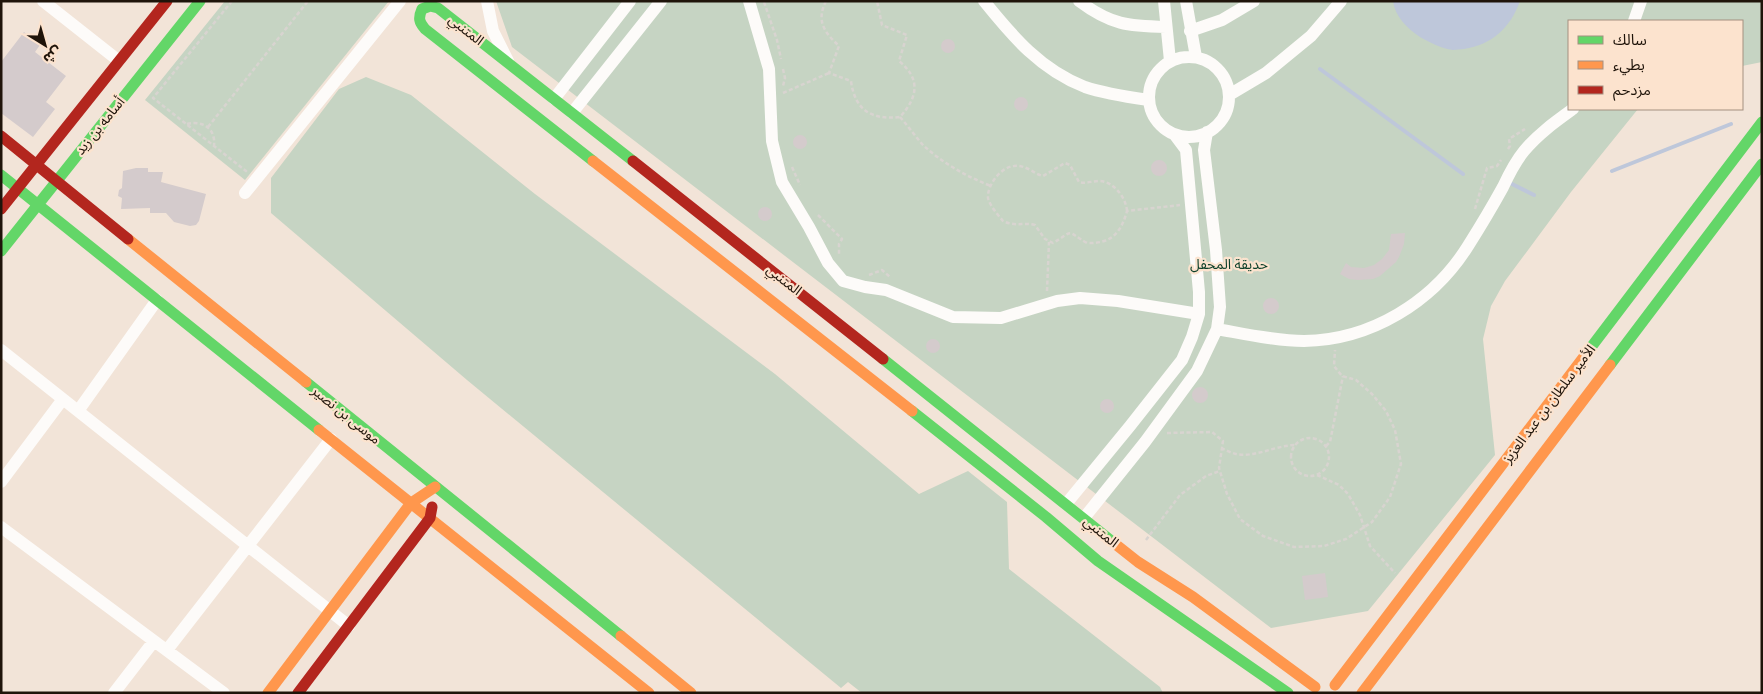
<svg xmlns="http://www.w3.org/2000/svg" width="1763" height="694" font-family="'Fira Sans Condensed','Noto Sans Arabic',sans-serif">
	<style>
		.green { fill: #c6d4c3 }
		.water { fill: #bec7da }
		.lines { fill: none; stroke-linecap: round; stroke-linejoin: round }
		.stream { stroke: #bec7da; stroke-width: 4 }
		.building { fill: #d4cbcc }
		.path { stroke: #d8d4d0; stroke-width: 2.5; stroke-dasharray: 4 2.5; stroke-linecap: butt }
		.street { stroke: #fdfbf9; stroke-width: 12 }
		.fast { stroke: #63d668; stroke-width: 11 }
		.slow { stroke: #ff974d; stroke-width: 11 }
		.jam { stroke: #b3261e; stroke-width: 11 }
		.labels { text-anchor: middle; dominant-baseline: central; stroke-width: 4.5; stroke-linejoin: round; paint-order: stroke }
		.street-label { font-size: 14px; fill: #1f140a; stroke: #fce3ce }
		.park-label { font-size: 14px; fill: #0c3f29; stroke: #fce3ce }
	</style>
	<rect width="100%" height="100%" fill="#f2e4d8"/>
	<path class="green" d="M225 1H389L245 180 145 100Z
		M496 1H1762V62L1742 66V21H1569V109H1638L1571 192 1505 281 1491 306 1483 339 1495 455 1368 611 1271 628 512 47Z
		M366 77 411 95 535 194 775 374 919 494 968 471 1007 502 1009 569 1160 687 1163 693H862L848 682 841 688 467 380 271 213V178L339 89Z"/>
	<path class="water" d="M1393 1H1520C1511 27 1492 45 1464 49 1461 49 1456 50 1453 50 1442 49 1429 42 1420 37 1408 29 1395 17 1393 1Z"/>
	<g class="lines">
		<path class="stream" d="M1320 69 1463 174
			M1612 171 1731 124
			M1508 182 1534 195"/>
	</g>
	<path class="building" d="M24 32 40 45 35 52 66 76 46 102 55 109 33 137 1 113V62Z
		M941 46a7 7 0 1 1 14 0a7 7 0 1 1-14 0Z
		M1014 104a7 7 0 1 1 14 0a7 7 0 1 1-14 0Z
		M793 142a7 7 0 1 1 14 0a7 7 0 1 1-14 0Z
		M1151 168a8 8 0 1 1 16 0a8 8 0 1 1-16 0Z
		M136 168H148V172H163L161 182 206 194 199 221 196 225 190 226 174 222 166 213H150V208L121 209 122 198 118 196 119 190 122 188 123 171Z
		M758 214a7 7 0 1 1 14 0a7 7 0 1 1-14 0Z
		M1405 233 1404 244 1399 257 1396 262 1380 276 1373 279 1358 280 1349 279 1340 274 1346 263 1351 267 1364 268 1374 265 1382 259 1389 250 1391 234Z
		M1263 306a8 8 0 1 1 16 0a8 8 0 1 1-16 0Z
		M926 346a7 7 0 1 1 14 0a7 7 0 1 1-14 0Z
		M1192 395a8 8 0 1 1 16 0a8 8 0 1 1-16 0Z
		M1100 406a7 7 0 1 1 14 0a7 7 0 1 1-14 0Z
		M1325 573 1328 597 1305 600 1302 576Z"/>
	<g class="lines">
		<path class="path" d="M232 1 153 98 246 171V170
			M826 1C816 21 824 32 839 46L829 73 851 81C855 111 872 120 900 117 918 97 921 79 899 61L907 35 882 25 877 1
			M764 2 777 40 781 59
			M783 69 785 78 783 86
			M783 93 829 73
			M900 117C908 126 915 136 923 145 941 162 967 177 991 186
			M187 124C203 120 216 129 214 146
			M208 127 308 1
			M1508 149 1510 146 1509 139 1525 129
			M792 167 800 185
			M1475 209 1487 168 1497 166 1501 160
			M1127 211C1126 197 1113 181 1099 181 1092 181 1085 184 1079 182L1070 165 1065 163 1043 176C1034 174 1025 164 1014 166 1001 167 987 185 988 198 990 206 998 215 1003 221 1015 227 1023 222 1035 225L1045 239 1053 243C1075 230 1065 230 1087 243 1111 244 1121 233 1127 211L1180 205
			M818 215 842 239 839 244V254
			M869 275 882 270 890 277
			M1047 291 1049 242
			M1167 433 1212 432 1223 441 1219 468 1227 494 1240 519 1263 536 1294 547 1324 546 1346 539 1372 522 1390 497 1401 464 1395 430 1386 411 1372 394 1356 380 1342 376 1334 366 1335 350
			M1291 457a19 19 0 1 1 38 0a19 19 0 1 1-38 0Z
			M1326 446 1330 442 1343 376
			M1221 448C1226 450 1231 453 1236 454 1255 458 1276 445 1296 445
			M1317 475 1339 485 1348 494 1360 515 1370 546 1395 573
			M1146 540 1180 495 1206 476 1220 471"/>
		<path class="street" d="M43 1 119 61
			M487 1 493 31 508 61
			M749 1 769 69 772 141 782 182 809 227 828 263 843 281 865 287 886 290 953 317 1001 318 1057 301 1080 298 1118 301 1199 314
			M984 1C1013 37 1041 70 1085 87 1106 94 1128 97 1149 100
			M1079 1C1111 25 1128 26 1166 27
			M1164 1 1170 61
			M1186 1 1196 57
			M1634 21 1641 1
			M1190 31 1222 20 1254 1
			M1149 97a40 40 0 1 1 80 0a40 40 0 1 1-80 0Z
			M1229 95 1266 73 1311 36 1341 1
			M554 99 630 1
			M572 113 661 1
			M245 193 400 1
			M1217 329C1245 334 1276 341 1304 341 1371 340 1433 302 1468 246 1480 227 1492 207 1503 187 1509 174 1515 162 1524 151 1538 134 1555 122 1573 109
			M1 350 349 626
			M78 411 157 300
			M1 482 63 399
			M1066 504 1130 426 1182 360 1192 337 1199 314V292L1186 150 1174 134
			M1084 518 1145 442 1197 371 1217 329 1220 307 1216 250 1204 150 1207 132
			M1 527 224 693
			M167 650 331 439
			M114 693 154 641"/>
		<path class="fast" d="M593 161 425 29C419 22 418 18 422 9L430 6 438 8 633 161
			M1 175 319 430
			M1 251 200 1
			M1589 350 1762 122
			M883 359 1114 543
			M1610 365 1762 164
			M306 382 621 636
			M912 411 1046 517 1098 561 1288 693"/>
		<path class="slow" d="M593 161 912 411
			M128 239 306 382
			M319 430 649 693
			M1114 543 1138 562 1193 597 1315 687
			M621 636 691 693
			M1335 685 1589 350
			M268 693 411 503 435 487
			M1362 693 1610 365"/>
		<path class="jam" d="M1 136 128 239
			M633 161 883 359
			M1 209 167 1
			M298 693 430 518 432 507"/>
	</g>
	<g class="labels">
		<g class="street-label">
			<text transform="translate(466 30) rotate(38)">المتنبي</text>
			<text transform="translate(100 126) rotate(-51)">أسامه بن زيد</text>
			<text transform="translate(784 280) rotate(38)">المتنبي</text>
			<text transform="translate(1549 404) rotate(-53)">الأمير سلطان بن عبد العزيز</text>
			<text transform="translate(346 415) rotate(39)">موسى بن نصير</text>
			<text transform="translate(1101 532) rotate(39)">المتنبي</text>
		</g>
		<g class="park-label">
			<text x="1229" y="264">حديقة المحفل</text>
		</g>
	</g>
	<rect width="1763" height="694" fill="none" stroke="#1f140a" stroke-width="5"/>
	<rect x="1568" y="20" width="175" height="90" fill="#fce3ce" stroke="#a49080"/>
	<rect x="1578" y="36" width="25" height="8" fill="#63d668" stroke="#a49080"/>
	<text x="1613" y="45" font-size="15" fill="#1f140a">سالك</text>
	<rect x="1578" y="61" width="25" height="8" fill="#ff974d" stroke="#a49080"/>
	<text x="1613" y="70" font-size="15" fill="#1f140a">بطيء</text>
	<rect x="1578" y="86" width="25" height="8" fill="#b3261e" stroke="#a49080"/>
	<text x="1613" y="95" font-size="15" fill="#1f140a">مزدحم</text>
	<g transform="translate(45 45) rotate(143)" stroke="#fce3ce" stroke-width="4" paint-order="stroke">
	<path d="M0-4L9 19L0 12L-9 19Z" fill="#1f140a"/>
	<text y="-8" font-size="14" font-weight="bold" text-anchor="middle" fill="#1f140a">ش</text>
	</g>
</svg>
